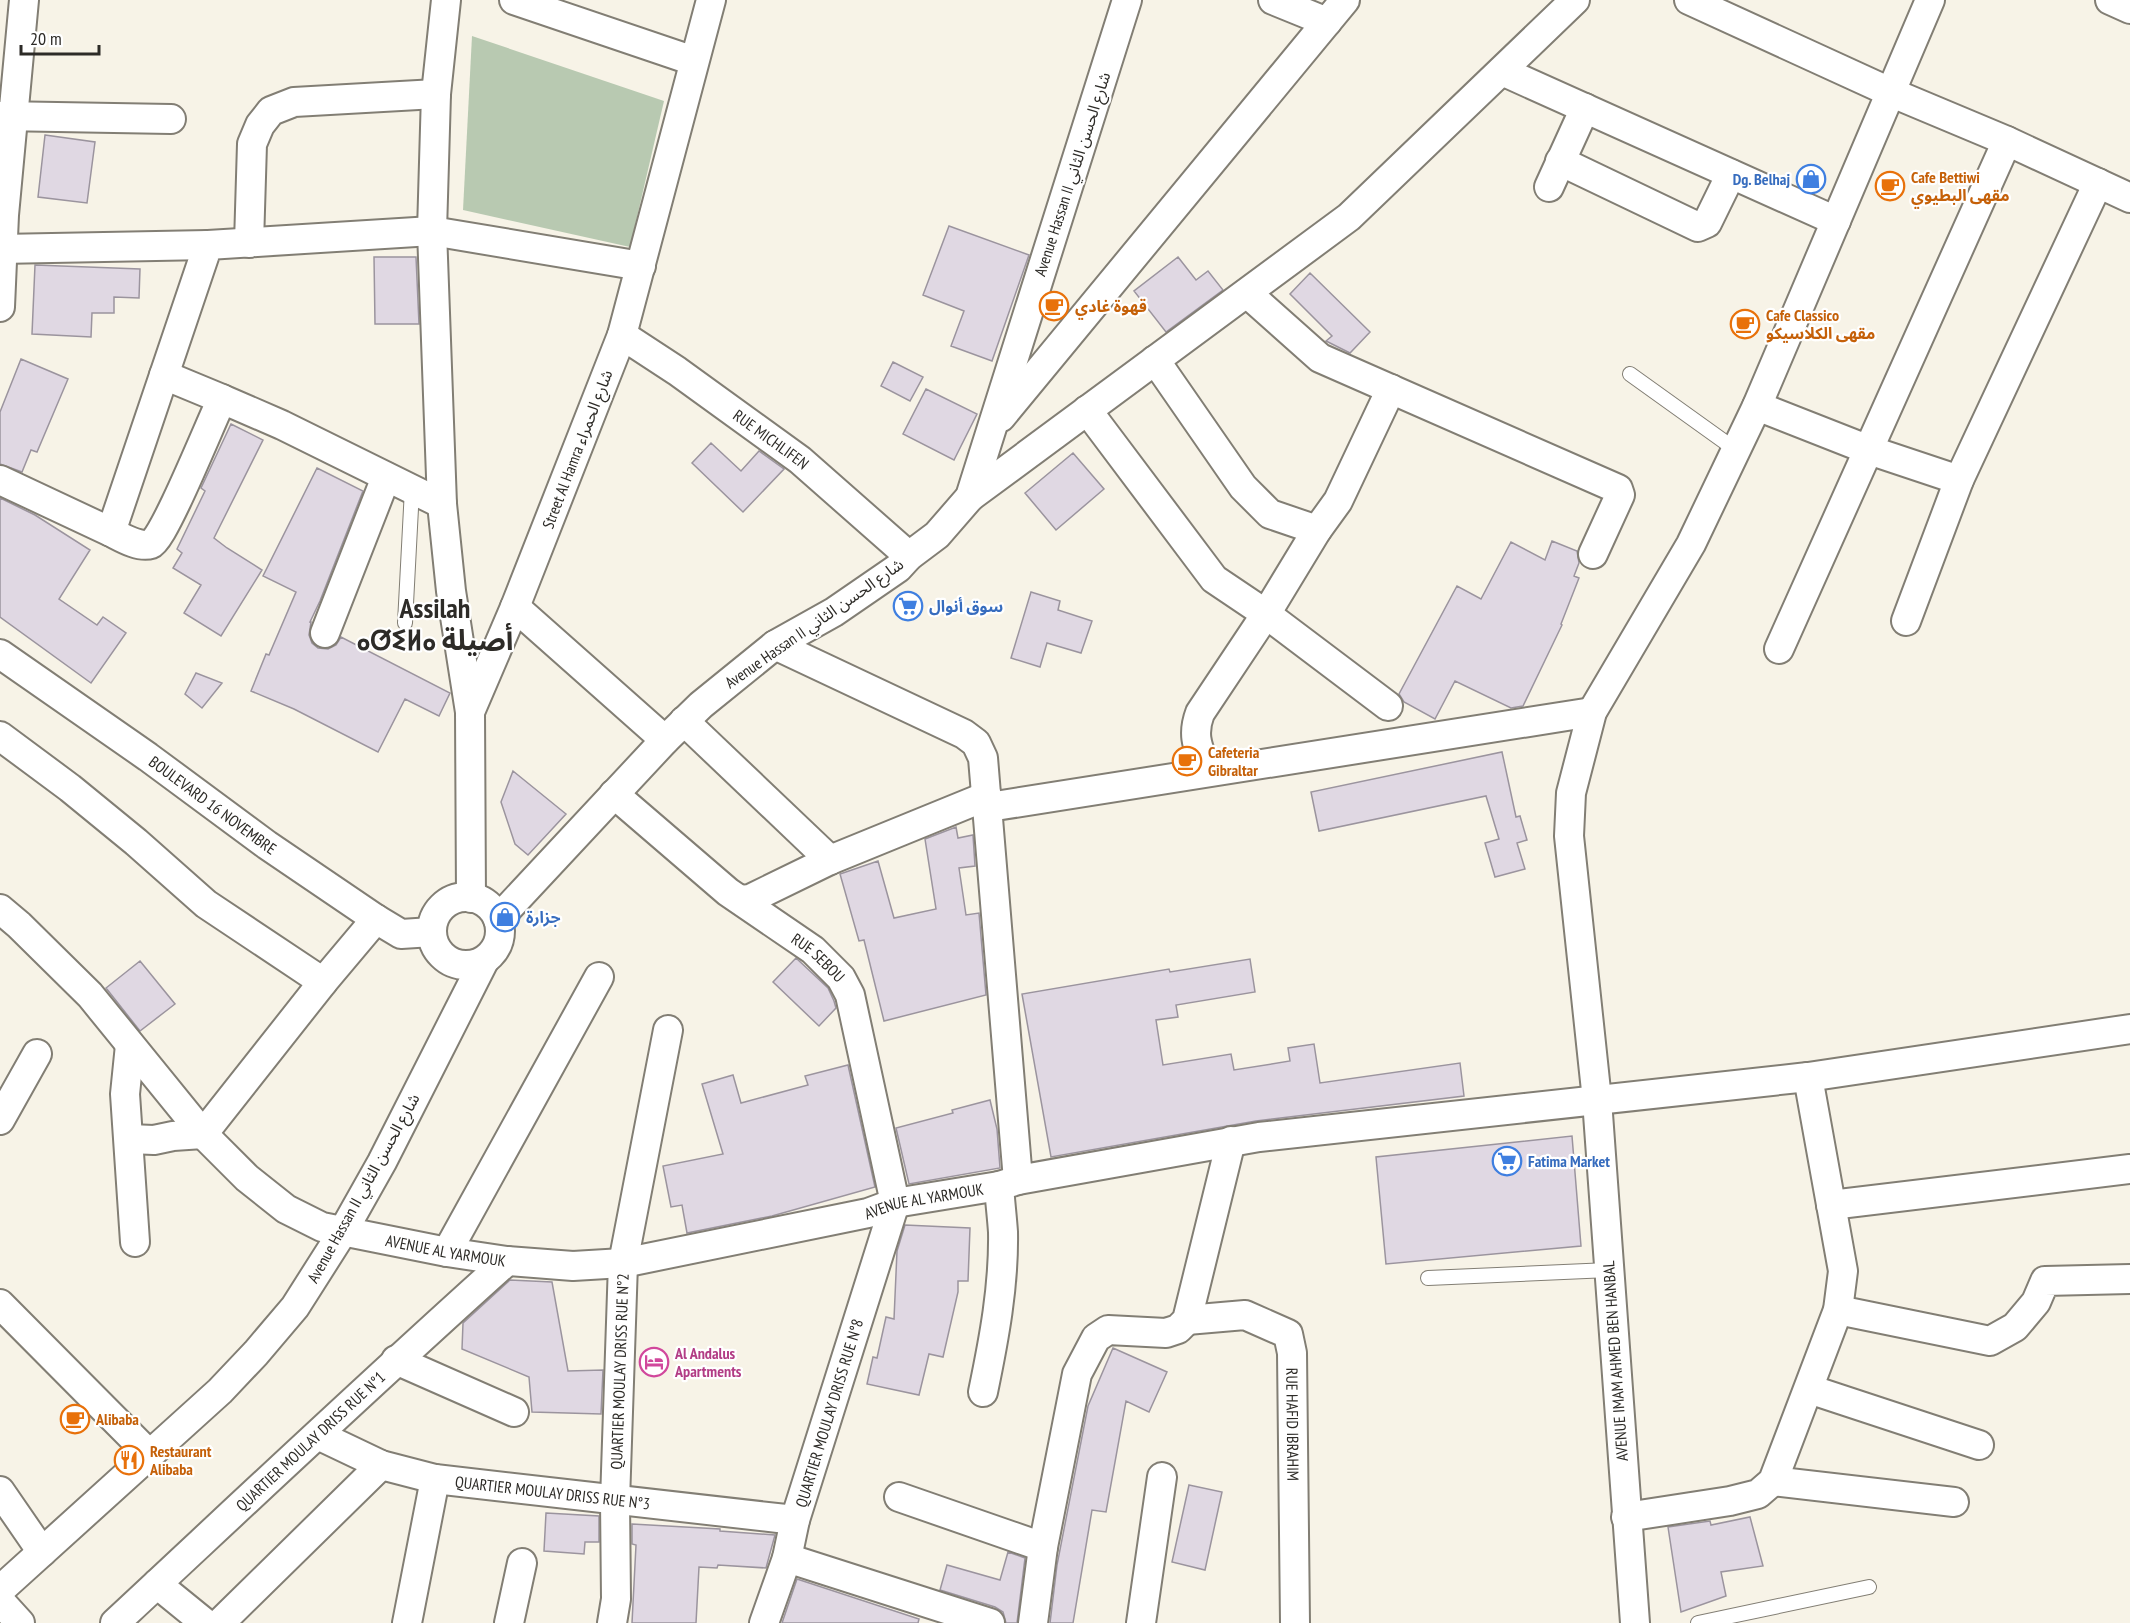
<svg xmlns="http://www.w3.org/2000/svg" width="2130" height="1623" font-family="'PT Sans Narrow','Noto Sans Arabic','Noto Sans Tifinagh',sans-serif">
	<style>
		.green { fill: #b8c9b1 }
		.building { fill: #e0d8e3; stroke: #9b949e; stroke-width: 1.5 }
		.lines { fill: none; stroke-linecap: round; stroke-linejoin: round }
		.lane-casing { stroke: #827e74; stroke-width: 16 }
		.street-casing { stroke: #827e74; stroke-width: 32 }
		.lane { stroke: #fff; stroke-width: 14 }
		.street { stroke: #fff; stroke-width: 28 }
		.labels { text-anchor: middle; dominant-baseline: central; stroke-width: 4.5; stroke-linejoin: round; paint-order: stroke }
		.street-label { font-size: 16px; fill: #2d2b27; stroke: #fff }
		.food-label { font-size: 16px; font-weight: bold; fill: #c56008; stroke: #fff; text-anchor: start }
		.shop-label { font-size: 16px; font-weight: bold; fill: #366cbe; stroke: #fff; text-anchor: start }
		.hotel-label { font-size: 16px; font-weight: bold; fill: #b23c85; stroke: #fff; text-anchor: start }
		.town-label { font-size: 28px; font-weight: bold; fill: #2d2b27; stroke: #fff }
	</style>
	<rect width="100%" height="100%" fill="#f7f3e7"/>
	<path class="green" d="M472 36 664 101 630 247 463 210Z"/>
	<path class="building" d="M45 135 95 142 87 203 38 197Z
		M949 226 1029 255 992 361 951 346 964 311 923 295Z
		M374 257H416L419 324H375Z
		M1178 257 1196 280 1208 271 1223 290 1166 332 1134 291Z
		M35 265 140 269 139 298 114 297V313H92L91 337 32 334Z
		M1310 273 1370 332 1350 353 1326 341 1332 336 1290 294Z
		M21 359 68 379 37 452 31 450 22 472 0 464V412Z
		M893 362 923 377 910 401 881 386Z
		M926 389 977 414 954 460 903 434Z
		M231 424 263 440 214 538 227 548 262 570 221 636 184 613 201 585 173 568 182 553 177 549 205 491 201 488Z
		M711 443 741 471 759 451 784 469 743 512 692 463Z
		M1073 453 1104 489 1056 530 1025 493Z
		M317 468 363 491 320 601 310 622H311L309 635 312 643 318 648 328 649 336 645 341 637 450 693 439 716 405 699 378 752 294 709 251 691 266 654 269 655 296 592 263 576Z
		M0 498 35 515 90 550 59 599 97 625 103 617 126 633 91 683 0 617Z
		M1552 541 1577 551 1579 563 1574 576 1579 578 1561 624 1562 625 1523 706 1511 708 1455 681 1435 719 1404 702 1399 694 1457 586 1481 599 1511 542 1545 560Z
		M1031 592 1060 601 1058 610 1092 621 1081 653 1047 643 1040 667 1011 658Z
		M196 673 222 683 202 708 185 694Z
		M1502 752 1516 817 1520 816 1527 840 1517 843 1525 869 1495 877 1485 843 1499 839 1486 796 1319 831 1311 792Z
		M513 771 566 814 528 855 515 844 501 802Z
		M956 827 958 838 973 835 975 866 959 868 966 915 979 913 986 995 884 1021 864 940 859 941 840 874 878 861 894 918 936 909 925 839Z
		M796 958 828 988 834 1001 836 1008 819 1026 773 982Z
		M1250 959 1255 992 1176 1005 1178 1017 1156 1020 1163 1065 1231 1054 1234 1070 1290 1061 1288 1048 1314 1044 1320 1083 1460 1063 1464 1096 1256 1121 1051 1157 1022 994 1169 969 1170 972Z
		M140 961 175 1004 140 1031 106 988Z
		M848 1065 875 1187 772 1216 687 1233 682 1205 671 1207 663 1166 723 1154 702 1084 733 1075 741 1103 808 1085 805 1076Z
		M990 1100 997 1129 1000 1168 909 1184 896 1128 953 1113 952 1110Z
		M1572 1136 1581 1246 1386 1264 1376 1157Z
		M905 1225 970 1228 968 1281H958V1292L943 1357 929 1354 919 1395 867 1384 873 1357 877 1358 886 1317 894 1319 897 1251Z
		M510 1280 552 1282 568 1371 603 1370 601 1414 532 1412 529 1377 462 1349 463 1323Z
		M1113 1348 1167 1372 1149 1412 1126 1401 1106 1512 1092 1510 1073 1623H1050L1057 1565 1088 1406Z
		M1189 1485 1222 1492 1205 1570 1172 1562Z
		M546 1513 599 1516V1542H585L584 1554 544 1551Z
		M1750 1517 1763 1566 1721 1572 1726 1596 1681 1612 1668 1527 1710 1521 1711 1525Z
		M632 1524 720 1529V1531L775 1535 766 1568 718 1565 717 1568 699 1567 696 1623H632L636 1545 632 1544Z
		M1008 1552 1025 1558 1017 1623H1006L1003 1612 995 1607 940 1590 947 1565 1000 1580Z
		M797 1579 919 1619 918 1623H782Z"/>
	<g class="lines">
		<g class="lane-casing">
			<path id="lane" d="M1630 374 1736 450
				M405 623 412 489
				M1428 1278 1609 1270
				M1698 1623 1869 1587"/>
		</g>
		<g class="street-casing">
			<g id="street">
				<path d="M446 0 436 94 432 231 442 504 451 591 470 712"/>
				<path d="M514 0 694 61"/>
				<path d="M1273 0 1327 22"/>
				<path d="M1689 0 1890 92 2007 141 2130 198"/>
				<path d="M2110 0 2130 9"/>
				<path d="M1502 71 1836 221"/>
				<path d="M0 116 171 119"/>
				<path d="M1560 161 1698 227 1707 223 1731 174"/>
				<path d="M1549 187 1585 108"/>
				<path d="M249 243 252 144 260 125 271 111 294 102 436 94"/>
				<path d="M0 249 208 245"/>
				<path d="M1247 293 1320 358 1618 489 1620 495 1593 554"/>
				<path d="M0 307 4 215 24 0"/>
				<path id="s1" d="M622 335 677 371 800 460 909 556"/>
				<path d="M1155 360 1243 487 1270 514 1317 530"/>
				<path d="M164 375 222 399"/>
				<path d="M1757 406 1869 450 1959 480"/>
				<path d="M1087 410 1214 579 1266 614 1388 706"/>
				<path d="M1001 417 1345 0"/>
				<path d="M0 480 111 532 208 245 432 231 641 266"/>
				<path d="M970 497 1349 217 1575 0"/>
				<path d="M111 532C121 537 139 548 151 544 164 539 212 419 222 399L282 425 442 504"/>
				<path d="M515 607 665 740"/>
				<path d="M1906 621 1959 480 2098 183"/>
				<path d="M325 633 386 477"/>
				<path d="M775 645 964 734 976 743 983 758 1018 1180 1259 1137 1808 1077 2130 1029"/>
				<path d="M1779 649 2007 141"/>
				<path id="s2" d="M0 654 148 757 267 845 376 919 401 934 432 932"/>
				<path d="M684 721 830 860"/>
				<path d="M0 736 70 788 136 842 206 904 323 982"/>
				<path d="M1207 772C1199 749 1191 737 1200 713L1266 614 1317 530 1338 501 1391 389"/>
				<path id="s3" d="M614 794 728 892 813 950 841 978 850 995 895 1203 795 1520 787 1558 764 1623"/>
				<path d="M989 807 1592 712"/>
				<circle cx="466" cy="931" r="34"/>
				<path d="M471 898 470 712 515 607 622 335 711 0"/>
				<path d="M741 900 750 899 830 860 987 796"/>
				<path id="s4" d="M0 909 19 925 90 995 203 1134 247 1178 286 1209 322 1227 447 1252 507 1261 573 1266 623 1263 868 1213 895 1203 999 1186 1018 1180"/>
				<path d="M498 919 665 740 701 705 775 645 834 612 898 568 909 556 937 535 970 497 1127 0"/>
				<path d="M130 1045 125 1094 135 1242"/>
				<path d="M0 1120 37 1054"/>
				<path d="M129 1139 154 1140 173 1136 203 1134 323 982 376 919"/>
				<path d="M1831 1205 2130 1169"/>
				<path d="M447 1252 599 977"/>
				<path d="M0 1304 149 1454"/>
				<path d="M1838 1310 1990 1341 2015 1327 2036 1302 2045 1281 2130 1279"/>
				<path id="s5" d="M1187 1320 1245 1315 1288 1334 1292 1353 1295 1623"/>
				<path d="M396 1360 514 1412"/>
				<path d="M1809 1389 1979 1445"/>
				<path d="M983 1392C994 1339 1004 1286 1003 1232 1002 1217 1000 1201 999 1186"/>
				<path id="s6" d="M318 1435 381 1465 435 1479 795 1520"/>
				<path d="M1773 1481 1954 1502"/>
				<path d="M0 1491 42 1552"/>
				<path d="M899 1497 1043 1547"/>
				<path d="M1626 1517 1730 1501 1758 1494 1773 1481 1838 1310 1843 1271 1808 1077"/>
				<path d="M787 1558 990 1623"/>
				<path d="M157 1584 205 1623"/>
				<path d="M0 1590 220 1391 256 1353 295 1307 342 1233 382 1162 484 961"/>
				<path d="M0 1601 20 1623"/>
				<path id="s7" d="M115 1623C245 1502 374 1380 507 1261"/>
				<path d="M220 1623 381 1465"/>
				<path d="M407 1623 435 1479"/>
				<path d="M509 1623 522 1563"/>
				<path id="s8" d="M612 1623 616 1599 615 1501 623 1263 668 1030"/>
				<path d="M1033 1623 1043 1547 1077 1374 1096 1338 1108 1330 1166 1333 1178 1329 1187 1320 1231 1141"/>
				<path d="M1141 1623 1162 1477"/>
				<path d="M1635 1623 1597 1100 1569 836 1571 793 1592 712 1691 544 1757 406 1930 0"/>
			</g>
		</g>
		<use href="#lane" class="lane"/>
		<use href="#street" class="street"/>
	</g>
	<defs>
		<g id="shop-ring" transform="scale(1.5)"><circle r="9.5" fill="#fff" stroke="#3f7fe0" stroke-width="1.5"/><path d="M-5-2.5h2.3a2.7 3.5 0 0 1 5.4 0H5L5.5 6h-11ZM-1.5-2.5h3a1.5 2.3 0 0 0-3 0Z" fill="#3f7fe0"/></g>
		<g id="cafe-ring" transform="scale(1.5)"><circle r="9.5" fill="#fff" stroke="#e8710a" stroke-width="1.5"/><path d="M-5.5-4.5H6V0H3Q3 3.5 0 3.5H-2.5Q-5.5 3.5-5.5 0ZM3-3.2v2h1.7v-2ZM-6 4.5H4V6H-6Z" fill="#e8710a"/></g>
		<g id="supermarket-ring" transform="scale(1.5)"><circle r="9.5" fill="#fff" stroke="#3f7fe0" stroke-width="1.5"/><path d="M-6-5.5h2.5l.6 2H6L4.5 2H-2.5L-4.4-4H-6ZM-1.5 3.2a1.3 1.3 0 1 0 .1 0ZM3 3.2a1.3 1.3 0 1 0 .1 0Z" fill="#3f7fe0"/></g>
		<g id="hotel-ring" transform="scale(1.5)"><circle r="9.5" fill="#fff" stroke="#d1479c" stroke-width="1.5"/><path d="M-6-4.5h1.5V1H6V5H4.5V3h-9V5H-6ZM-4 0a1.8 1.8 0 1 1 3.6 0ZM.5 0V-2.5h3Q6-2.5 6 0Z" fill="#d1479c"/></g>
		<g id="restaurant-ring" transform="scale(1.5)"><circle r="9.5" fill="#fff" stroke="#e8710a" stroke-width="1.5"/><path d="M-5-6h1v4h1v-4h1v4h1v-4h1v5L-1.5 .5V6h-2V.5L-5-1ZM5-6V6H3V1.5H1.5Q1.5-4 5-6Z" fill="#e8710a"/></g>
	</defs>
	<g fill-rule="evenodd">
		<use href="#shop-ring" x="1811" y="179"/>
		<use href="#cafe-ring" x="1890" y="186"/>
		<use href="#cafe-ring" x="1054" y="306"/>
		<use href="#cafe-ring" x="1745" y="324"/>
		<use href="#supermarket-ring" x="908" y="606"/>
		<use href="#cafe-ring" x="1187" y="761"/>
		<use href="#shop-ring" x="505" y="917"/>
		<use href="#supermarket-ring" x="1507" y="1161"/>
		<use href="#hotel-ring" x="654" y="1362"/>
		<use href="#cafe-ring" x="75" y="1419"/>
		<use href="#restaurant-ring" x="129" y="1460"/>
	</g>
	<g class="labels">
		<g class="street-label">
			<text transform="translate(1072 174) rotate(-72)">Avenue Hassan II شارع الحسن الثاني</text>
			<text stroke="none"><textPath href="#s1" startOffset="182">RUE MICHLIFEN</textPath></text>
			<text transform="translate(577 449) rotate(-69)">Street Al Hamra شارع الحمراء</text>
			<text transform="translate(814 623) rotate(-35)">Avenue Hassan II شارع الحسن الثاني</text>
			<text stroke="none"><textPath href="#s2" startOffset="261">BOULEVARD 16 NOVEMBRE</textPath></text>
			<text stroke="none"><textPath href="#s3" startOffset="262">RUE SEBOU</textPath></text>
			<text transform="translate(363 1188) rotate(-61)">Avenue Hassan II شارع الحسن الثاني</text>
			<text stroke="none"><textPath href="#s4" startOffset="1068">AVENUE AL YARMOUK</textPath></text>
			<text stroke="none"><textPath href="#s4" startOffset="582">AVENUE AL YARMOUK</textPath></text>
			<text transform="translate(1615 1361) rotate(-94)">AVENUE IMAM AHMED BEN HANBAL</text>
			<text stroke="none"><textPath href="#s8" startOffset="252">QUARTIER MOULAY DRISS RUE N°2</textPath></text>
			<text transform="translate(829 1413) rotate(-73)">QUARTIER MOULAY DRISS RUE N°8</text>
			<text stroke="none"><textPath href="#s5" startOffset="196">RUE HAFID IBRAHIM</textPath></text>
			<text stroke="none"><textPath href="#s7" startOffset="267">QUARTIER MOULAY DRISS RUE N°1</textPath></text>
			<text stroke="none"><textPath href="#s6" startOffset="244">QUARTIER MOULAY DRISS RUE N°3</textPath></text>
		</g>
		<g class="food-label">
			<text x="1911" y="177">Cafe Bettiwi<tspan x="1911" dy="18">مقهى البطيوي</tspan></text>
			<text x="1075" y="306">قهوة غادي</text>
			<text x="1766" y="315">Cafe Classico<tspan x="1766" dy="18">مقهى الكلاسيكو</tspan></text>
			<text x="1208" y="752">Cafeteria<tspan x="1208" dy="18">Gibraltar</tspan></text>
			<text x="96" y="1419">Alibaba</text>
			<text x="150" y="1451">Restaurant<tspan x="150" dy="18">Alibaba</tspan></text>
		</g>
		<g class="shop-label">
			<text x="1790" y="179" text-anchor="end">Dg. Belhaj</text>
			<text x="929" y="606">سوق أنوال</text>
			<text x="526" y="917">جزارة</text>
			<text x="1528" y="1161">Fatima Market</text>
		</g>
		<g class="hotel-label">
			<text x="675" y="1353">Al Andalus<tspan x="675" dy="18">Apartments</tspan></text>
		</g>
		<g class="town-label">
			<text x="435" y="607">Assilah<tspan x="435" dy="32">ⴰⵚⵉⵍⴰ أصيلة</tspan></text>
		</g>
	</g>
	<path d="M21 45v9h78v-9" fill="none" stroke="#2d2b27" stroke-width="3"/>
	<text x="30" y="45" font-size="18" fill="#2d2b27" stroke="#ffffff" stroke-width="4.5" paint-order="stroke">20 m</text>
</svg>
